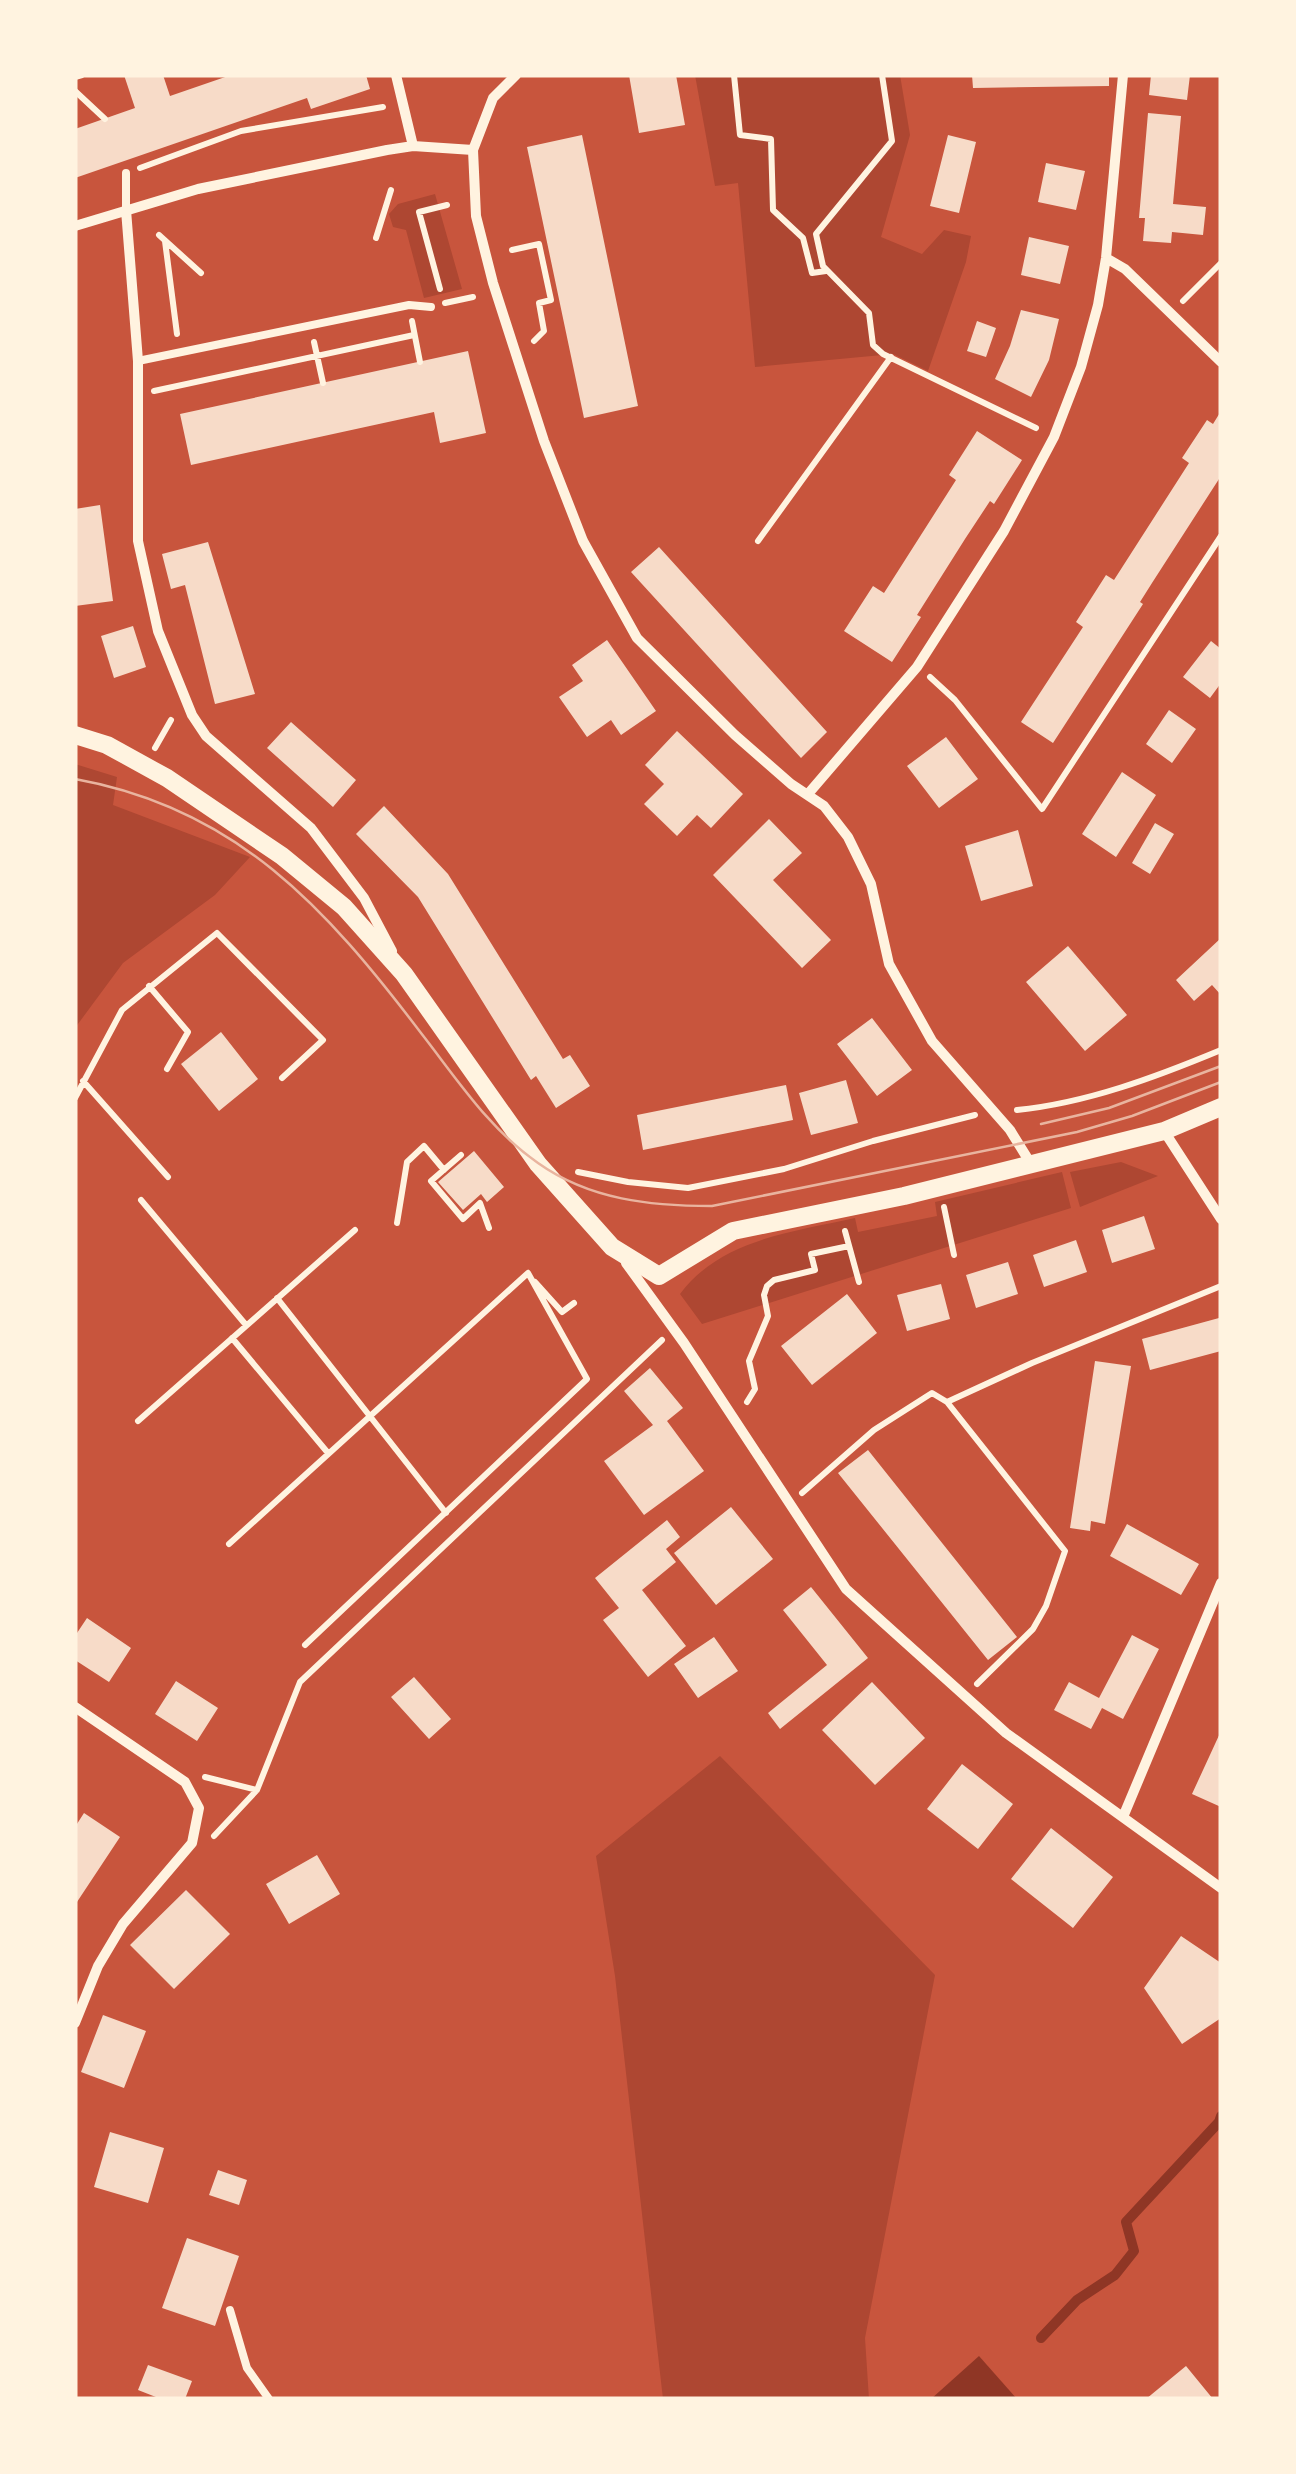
<svg xmlns="http://www.w3.org/2000/svg" width="1296" height="2474" font-family="Quicksand,sans-serif">
	<style>
		.green { fill: #ae4732 }
		.water { fill: #8f3625 }
		.lines { fill: none; stroke-linecap: round; stroke-linejoin: round }
		.stream { stroke: #8f3625; stroke-width: 10 }
		.building { fill: #f7dbc8 }
		.path { stroke: #fff3e0; stroke-width: 6 }
		.service { stroke: #fff3e0; stroke-width: 8 }
		.minor { stroke: #fff3e0; stroke-width: 10 }
		.tertiary { stroke: #fff3e0; stroke-width: 18 }
		.tram { stroke: #e9b49f; stroke-width: 2.5 }
	</style>
	<rect width="100%" height="100%" fill="#c8553d"/>
	<path class="green" d="M695 75H900L910 135 881 237 922 254 944 230 971 236 966 262 928 371 893 354 755 367 738 183 715 186Z
		M435 194 462 289 424 298 406 230 393 227 389 214 398 204Z
		M75 764 117 777 113 805 250 857 215 895 123 963 75 1028Z
		M1121 1162 1158 1176 1080 1207 1070 1172Z
		M1062 1172 1071 1208 702 1324 680 1294C721 1239 793 1232 855 1218L858 1232 937 1216 935 1202Z
		M720 1756 935 1975 865 2338 869 2399H663L615 1976 596 1856Z"/>
	<path class="water" d="M979 2356 1017 2399H931Z"/>
	<g class="lines">
		<path class="stream" d="M1041 2338 1077 2300 1115 2275 1134 2251 1126 2222 1219 2122 1221 2116"/>
	</g>
	<path class="building" d="M124 75H163L170 96 231 75H366L370 89 311 109 307 98 75 178V129L135 108Z
		M629 75H676L685 125 639 133Z
		M972 75H1109V86L973 88Z
		M1151 75H1190L1187 100 1149 95Z
		M1148 113 1181 116 1173 204 1206 207 1203 235 1172 232 1171 243 1143 241 1145 218H1139Z
		M582 135 638 406 584 418 527 147Z
		M948 135 976 142 959 213 930 206Z
		M1046 163 1085 171 1076 210 1038 202Z
		M1029 237 1069 246 1060 284 1021 275Z
		M1021 310 1059 319 1049 360 1031 397 995 379 1010 346Z
		M977 321 996 328 986 357 967 351Z
		M468 351 486 433 440 443 434 412 191 465 180 414Z
		M1221 411V480L1219 479 1152 583 1140 602 1143 604 1053 743 1021 722 1083 627 1076 622 1106 575 1114 580 1189 463 1182 458 1207 420 1213 424Z
		M977 431 1022 460 994 504 990 501 965 539 917 615 921 617 892 662 844 631 873 586 884 593 956 480 949 475Z
		M100 505 113 601 75 606V509Z
		M208 542 255 694 215 704 185 585 171 589 162 554Z
		M659 547 827 732 801 758 631 572Z
		M133 626 146 667 114 678 101 636Z
		M607 640 656 711 621 735 611 720 587 737 559 697 583 681 572 665Z
		M1211 641 1221 649V683L1210 698 1183 677Z
		M1169 710 1196 729 1172 763 1146 744Z
		M291 722 356 780 333 807 267 748Z
		M677 731 743 794 711 828 697 815 677 836 644 804 664 784 645 765Z
		M946 737 978 779 939 808 907 766Z
		M1122 772 1156 795 1116 857 1082 834Z
		M384 806 448 874 563 1059 570 1055 590 1086 556 1108 536 1076 531 1080 418 897 356 834Z
		M769 819 802 853 773 880 831 940 802 968 713 875Z
		M1155 823 1174 834 1150 874 1132 863Z
		M1018 830 1033 886 981 901 965 846Z
		M1221 938V995L1212 985 1194 1001 1176 980Z
		M1068 946 1127 1015 1085 1051 1026 982Z
		M872 1018 912 1070 877 1096 837 1044Z
		M221 1032 258 1079 219 1111 181 1064Z
		M846 1080 858 1123 811 1135 799 1093Z
		M786 1085 793 1120 643 1150 637 1115Z
		M474 1151 504 1187 487 1202 481 1194 463 1210 438 1182Z
		M1144 1216 1155 1249 1112 1263 1102 1230Z
		M1076 1240 1087 1272 1044 1287 1033 1255Z
		M1008 1262 1018 1294 976 1308 966 1275Z
		M941 1284 950 1319 907 1331 897 1295Z
		M847 1294 877 1333 812 1385 781 1346Z
		M1219 1318 1221 1351 1150 1370 1142 1339Z
		M1095 1361 1131 1366 1105 1524 1091 1521 1090 1531 1070 1528Z
		M650 1368 683 1408 667 1421 704 1471 644 1515 604 1461 653 1425 624 1391Z
		M868 1450 1017 1637 988 1660 838 1473Z
		M731 1507 773 1559 716 1605 674 1553Z
		M667 1520 680 1537 666 1549 676 1562 642 1590 686 1646 648 1677 603 1620 619 1608 595 1578Z
		M1127 1524 1199 1564 1181 1595 1110 1556Z
		M811 1587 868 1658 780 1729 768 1713 827 1665 783 1610Z
		M87 1618 131 1648 109 1682 75 1660V1636Z
		M1132 1635 1159 1649 1123 1719 1102 1708 1091 1729 1054 1710 1069 1682 1099 1698Z
		M714 1637 738 1671 698 1698 674 1664Z
		M414 1677 451 1719 429 1739 391 1697Z
		M176 1681 218 1708 197 1741 155 1714Z
		M872 1682 925 1738 875 1785 822 1730Z
		M1221 1731V1807L1192 1794Z
		M962 1764 1013 1804 978 1849 927 1809Z
		M84 1813 120 1837 75 1905V1827Z
		M1051 1828 1113 1877 1073 1928 1011 1879Z
		M317 1855 340 1894 289 1924 266 1884Z
		M186 1890 230 1934 174 1989 130 1945Z
		M1181 1936 1221 1963V2018L1182 2044 1144 1988Z
		M103 2015 146 2031 124 2088 81 2072Z
		M110 2132 164 2148 148 2203 94 2187Z
		M218 2170 247 2180 239 2205 209 2195Z
		M187 2238 239 2256 215 2326 162 2308Z
		M148 2365 192 2381 185 2399H161L138 2390Z
		M1186 2366 1213 2399H1146Z"/>
	<g class="lines">
		<path class="path" d="M734 75 740 135 771 139 773 210 803 238 812 273 826 271
			M882 75 892 141 816 234 823 266 869 313 873 345 883 354 1036 428
			M75 77 82 75
			M75 91 105 119
			M140 168 241 131 383 107
			M159 235 201 273
			M376 238 391 190
			M165 241 177 334
			M512 250 539 244 551 300 539 303 544 331 534 341
			M440 289 419 212 447 205
			M1183 301 1221 263
			M445 303 473 297
			M412 321 420 362
			M314 342 323 383
			M154 391 414 335
			M758 541 891 357
			M930 677 955 700 1042 809 1221 536
			M155 748 171 720
			M149 986 188 1032 167 1069
			M83 1081 168 1177
			M75 1098 122 1010 217 933 323 1040 282 1078
			M1017 1110C1087 1103 1156 1077 1221 1050
			M461 1155 431 1181 463 1219 480 1203 489 1228
			M578 1172 628 1182 688 1188 784 1169 873 1141 975 1115
			M141 1200 246 1325
			M944 1207 954 1255
			M397 1223 407 1162 424 1146 444 1170
			M845 1231 859 1282
			M535 1282 562 1312 574 1303
			M277 1298 446 1513
			M232 1338 328 1453
			M747 1402 755 1389 749 1361 768 1316 764 1295 767 1286 774 1280 815 1270 811 1254 849 1246
			M947 1402 1065 1551 1046 1606 1033 1629 977 1684
			M138 1421 355 1230
			M802 1493 874 1430 932 1393 947 1402 1032 1363 1221 1286
			M229 1544 528 1273
			M305 1645 587 1379 528 1273
			M205 1777 257 1790
			M214 1836 257 1790 300 1682 662 1340"/>
		<path class="service" d="M126 173V210
			M138 361 409 305 431 307
			M230 2310 247 2368 269 2399"/>
		<path class="minor" d="M396 75 413 146
			M516 75 493 98 473 150 476 216 493 283 544 441 583 541 637 638 735 735 791 784 824 806 848 837 871 884 889 964 932 1041 1010 1130 1031 1164
			M126 210 138 361V541L158 631 192 715 206 736 311 828 364 898 392 951
			M75 226 198 189 387 150 413 146 473 150
			M1106 258 1125 269 1221 362
			M808 794 917 667 1004 531 1054 437 1081 367 1098 305 1106 258 1123 75
			M1164 1131 1221 1219
			M626 1263 684 1343 846 1589 1006 1733 1221 1888
			M75 1707 185 1782 199 1808 192 1843 123 1924 98 1966 75 2023
			M1123 1817 1221 1583"/>
		<path class="tertiary" d="M75 735 107 745 167 778 282 856 344 907 404 974 538 1164 612 1247 659 1276 733 1231 904 1196 1164 1131 1221 1107"/>
		<path class="tram" d="M75 779C237 808 326 908 421 1033 457 1079 489 1129 538 1163 590 1200 651 1206 712 1206L1077 1132 1132 1116 1221 1082
			M1041 1124 1109 1108 1221 1066"/>
	</g>
	<rect width="1296" height="2474" fill="none" stroke="#fff3e0" stroke-width="155"/>
</svg>
